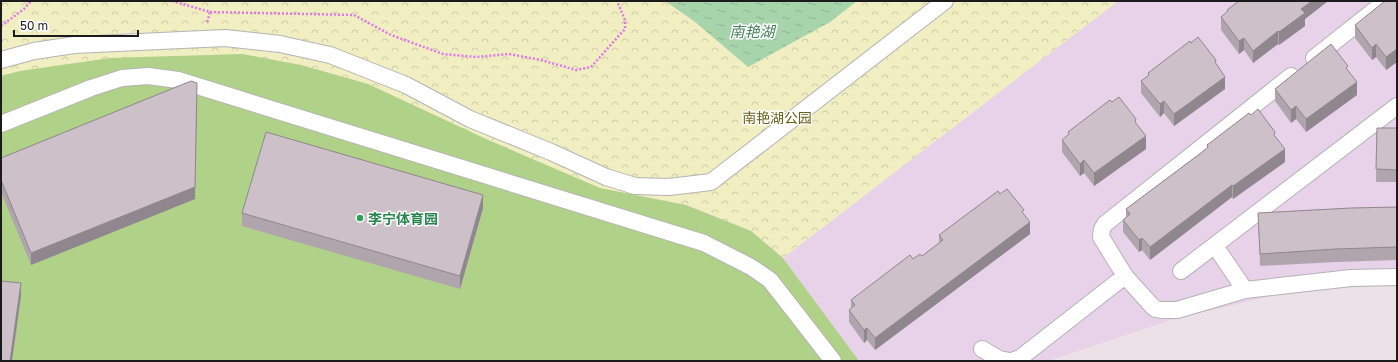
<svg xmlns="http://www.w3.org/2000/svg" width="1398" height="362" font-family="'Golos Text','Noto Sans SC',sans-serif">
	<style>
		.commercial { fill: #e8d2ea }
		.park { fill: url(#park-crowns) }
		.pitch { fill: #afd188 }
		.water { fill: url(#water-ripples) }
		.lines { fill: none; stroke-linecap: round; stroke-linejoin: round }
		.minor-casing { stroke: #b4b4b4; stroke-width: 18 }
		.path { stroke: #e176e7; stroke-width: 2.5; stroke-dasharray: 2 2; stroke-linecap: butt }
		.minor { stroke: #fff; stroke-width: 16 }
		.wall { fill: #b0a5ad }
		.shaded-wall { fill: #90868d }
		.building { fill: #cdc0c9; stroke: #90868d }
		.leisure-dot { fill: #2e9e5b; stroke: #fff; stroke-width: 1.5 }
		.labels { text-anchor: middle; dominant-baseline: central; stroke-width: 3; stroke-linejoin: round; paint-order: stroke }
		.park-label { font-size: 14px; fill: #696418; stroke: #fff }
		.leisure-label { font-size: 14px; font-weight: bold; fill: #27864d; stroke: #fff; text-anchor: start }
		.water-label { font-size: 15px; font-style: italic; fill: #47815b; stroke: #fff }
	</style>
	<defs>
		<pattern id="park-crowns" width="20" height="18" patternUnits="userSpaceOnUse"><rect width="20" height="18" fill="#f1eec2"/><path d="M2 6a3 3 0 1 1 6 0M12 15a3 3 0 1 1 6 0" fill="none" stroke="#cecca6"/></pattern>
		<pattern id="water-ripples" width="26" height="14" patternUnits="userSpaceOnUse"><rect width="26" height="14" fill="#a7d4aa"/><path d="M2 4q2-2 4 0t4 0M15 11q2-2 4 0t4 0" fill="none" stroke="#8fb592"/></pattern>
	</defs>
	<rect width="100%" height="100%" fill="#ebe1e6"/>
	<path class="commercial" d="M1118 1H1397V284H1384L1275 295 1171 320 1048 361H859L783 258Z"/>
	<path class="park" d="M1 1H1118L783 258 751 231 686 205 600 188 486 139 368 84 301 65 242 54 20 71 1 76Z"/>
	<path class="pitch" d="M242 54 301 65 368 84 486 139 600 188 686 205 751 231 783 258 859 361H1V76L20 71 110 58Z"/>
	<path class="water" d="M665 1H857L830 22 748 67 694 21Z"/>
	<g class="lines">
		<g class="minor-casing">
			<path id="minor" d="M1314 58 1386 1
				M1 60 34 51 74 45 225 38 280 44 330 55 406 85 470 119 551 152 606 177 635 186 669 187 711 182 945 1
				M1 124 91 88 122 78 148 76 178 80 704 243 751 267 770 280 833 361
				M1215 246 1245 290
				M1181 271 1397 106
				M1125 276 1152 306 1156 309 1161 310H1177L1245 290 1351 278 1397 277
				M982 349 999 359 1010 361
				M1012 361 1020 358 1125 276 1101 237 1102 229 1105 224 1291 76"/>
		</g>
		<path class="path" d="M172 1 210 12 207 23
			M210 12 354 15 391 35 443 54 476 57 509 54 541 60 576 70 591 67 625 29V20L617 1
			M1 26 24 9 31 1"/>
		<use href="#minor" class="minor"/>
	</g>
	<path class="wall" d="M1239 1H1328L1305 19V26L1279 45 1278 44 1253 63 1244 50 1239 54 1221 30V17L1227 12V10Z
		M1397 1V62L1386 70 1376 57 1372 60 1355 38V25Z
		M1191 43 1216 64 1225 89 1174 126 1164 113 1160 117 1141 93V81L1148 76V73Z
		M1348 70 1357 95 1306 132 1296 119 1291 123 1275 101V89Z
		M1136 123 1146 149 1094 186 1084 173 1080 176 1062 152V140L1068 135V132Z
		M1377 128H1397V182H1376Z
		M1275 136 1285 162 1233 199 1232 197 1150 260 1142 250 1139 252 1123 232V220L1126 218V209L1207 148V145Z
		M1 158 195 199 31 265 1 192Z
		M1397 207V260L1336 262 1260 266 1258 213Z
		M483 208 460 289 242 226V213Z
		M1024 215 1030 234 875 350 867 340 864 343 849 322V310L851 308V300L913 259 922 256 939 243V235Z"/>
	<path class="shaded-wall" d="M1312 1H1328L1305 19V26L1279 45V32L1301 9Z
		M1278 31V44L1253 63V51Z
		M1244 38V50L1239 54V41Z
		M1376 44V57L1372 60V48Z
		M1397 49V62L1386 70V57Z
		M1225 77V89L1174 126V114Z
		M1357 82V95L1306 132V119Z
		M197 96 195 199 31 265V253Z
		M1164 101V113L1160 117V104Z
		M1296 106V119L1291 123V110Z
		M1146 136V149L1094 186V173Z
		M1285 149V162L1233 199V186Z
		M1084 160V173L1080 176V164Z
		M1232 185V197L1150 260V247Z
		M483 195V208L460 289V276Z
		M1030 222V234L875 350V338Z
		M1142 238V250L1139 252V240Z
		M21 283V296L12 361H10Z
		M867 328V340L864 343V330Z"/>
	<path class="building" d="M1239 1H1312L1301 9 1305 13 1279 32 1278 31 1253 51 1244 38 1239 41 1221 17 1228 11 1227 10Z
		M1385 1H1397V49L1386 57 1376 44 1372 48 1355 25Z
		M1198 37 1216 60 1215 62 1225 77 1174 114 1164 101 1160 104 1141 81 1149 75 1148 73 1190 41 1191 43Z
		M1331 44 1348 66 1346 68 1357 82 1306 119 1296 106 1291 110 1275 89Z
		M191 81 197 83 195 187 31 253 1 180V158Z
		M1119 97 1136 119 1135 122 1146 136 1094 173 1084 160 1080 164 1062 140 1069 134 1068 132 1110 100 1112 102Z
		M1258 109 1275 132 1274 135 1285 149 1233 186 1232 185 1150 247 1142 238 1139 240 1123 220 1130 214 1126 209 1201 153 1208 147 1207 145 1249 113 1251 115Z
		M1377 128H1397V170L1376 169Z
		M266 132 483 195 460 276 242 213Z
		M1007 189 1024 210 1022 212 1030 222 875 338 867 328 864 330 849 310 855 305 851 300 910 255 913 259 920 254 922 256 943 240 939 235 998 191 1000 194Z
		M1397 207V247L1336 249 1260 254 1258 213 1351 208Z
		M1 281 21 283 10 361H1Z"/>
	<circle class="leisure-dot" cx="360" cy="218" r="4"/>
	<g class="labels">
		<g class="park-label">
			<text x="777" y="117">南艳湖公园</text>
		</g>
		<g class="leisure-label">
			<text x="368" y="218">李宁体育园</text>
		</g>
		<g class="water-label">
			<text x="752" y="31">南艳湖</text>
		</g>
	</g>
	<rect width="1398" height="362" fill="none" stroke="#1b1b1b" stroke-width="4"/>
	<path d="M14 30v6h124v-6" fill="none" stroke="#1b1b1b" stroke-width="2"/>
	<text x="20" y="30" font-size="12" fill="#1b1b1b" stroke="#ffffff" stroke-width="3" paint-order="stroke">50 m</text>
</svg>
